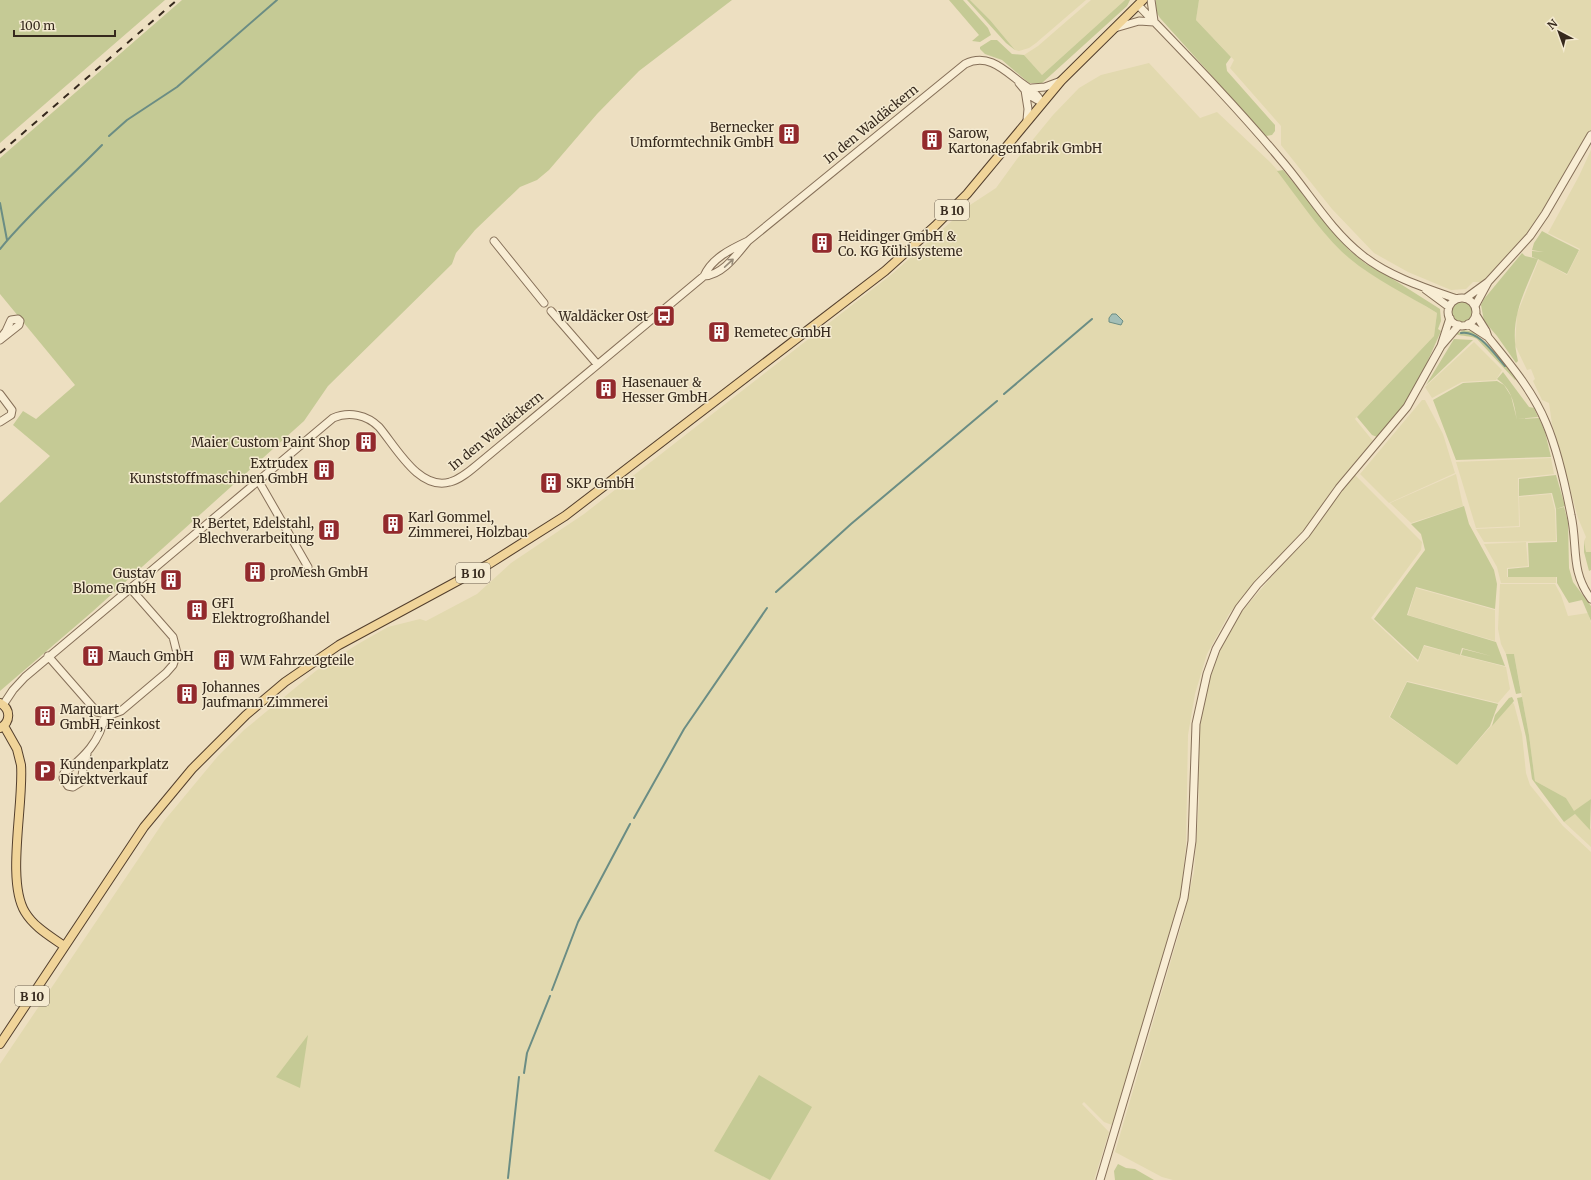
<svg xmlns="http://www.w3.org/2000/svg" width="1591" height="1180" font-family="Merriweather,serif">
	<style>
		.farmland { fill: #e2d9af }
		.green { fill: #c5ca95 }
		.water { fill: #a4bfb7; stroke: #6b8d84 }
		.lines { fill: none; stroke-linecap: round; stroke-linejoin: round }
		.stream { stroke: #6b8d84; stroke-width: 2 }
		.minor-casing { stroke: #867059; stroke-width: 9 }
		.major-casing { stroke: #533f2d; stroke-width: 10 }
		.minor { stroke: #f8edd4; stroke-width: 7 }
		.major { stroke: #f0d499; stroke-width: 8 }
		.rail { stroke: #36291d; stroke-width: 2; stroke-dasharray: 7 7; stroke-linecap: butt }
		.oneway { stroke: #978b78 }
		.labels { text-anchor: middle; dominant-baseline: central; stroke-width: 3; stroke-linejoin: round; paint-order: stroke }
		.shield { fill: #f4ead0; stroke: #6f6353; stroke-width: 1 }
		.shield-label { font-size: 12px; font-weight: bold; fill: #36291d }
		.street-label { font-size: 13px; fill: #36291d; stroke: #f4ead0 }
		.poi-label { font-size: 13px; fill: #36291d; stroke: #f4ead0; text-anchor: start }
	</style>
	<rect width="100%" height="100%" fill="#eddfc1"/>
	<path class="farmland" d="M970 0H1086L1036 43 1029 48 1019 51 1015 50 990 20Z
		M1091 0H1125L1042 75 1024 55 1038 46Z
		M1199 0H1591V135L1545 214 1488 282H1473L1466 289 1451 290 1408 272 1374 253 1332 209 1281 145V126L1230 68 1234 60 1196 20Z
		M1149 63 1200 118 1217 112 1271 163 1365 270 1437 313 1434 336 1355 419 1373 441 1333 489 1295 543 1255 582 1229 614 1207 654 1195 694 1188 735 1186 846 1180 900 1175 922 1112 1125 1104 1122 1084 1102 1082 1104 1109 1132 1094 1180H0V1064L164 821 218 756 244 730 317 670 358 644 388 627 420 619 426 621 477 594 511 563 584 514 892 274 970 205 996 188 1017 159 1053 115 1079 88 1101 75Z
		M1591 150V552H1586L1584 541 1586 537 1578 518 1552 424 1549 403 1542 400 1533 381 1535 379 1531 369 1527 370 1515 345 1517 314 1539 259 1567 275 1580 249 1548 233 1579 176Z
		M1474 342 1502 370 1496 380 1462 382 1432 398 1425 387Z
		M1422 400H1425L1443 434 1455 473 1389 503 1360 474Z
		M1551 458 1554 474 1518 478 1519 526 1476 528 1456 462Z
		M1456 474 1463 506 1411 523 1390 503Z
		M1355 475 1422 542 1421 550 1371 618 1418 662 1424 646 1506 667 1510 689 1498 703 1407 681 1389 717 1457 765 1512 702 1514 704 1522 734 1526 773 1530 785 1563 826 1591 852V1180H1173L1162 1177 1115 1152 1182 923 1194 872 1199 801 1196 730 1204 694 1217 655 1237 617 1293 552Z
		M1551 494 1555 510 1556 541 1484 542 1476 529 1520 527 1519 497Z
		M1526 542 1528 566 1507 568V577H1556V583H1501L1497 567 1484 544Z
		M1500 584H1555L1561 595 1568 616 1588 613 1591 623V799L1574 812 1566 798 1535 781 1529 735 1514 654H1506L1501 644 1498 629Z
		M1416 588 1495 610V641L1408 615Z
		M1575 814 1591 829V847L1564 822Z"/>
	<path class="green" d="M0 0H165L0 143Z
		M182 0H732L639 71 597 114 549 170 537 180 520 187 475 230 456 253 452 264 328 386 304 421 92 612 0 691V503L50 456 13 425 23 411 36 419 75 385 0 294V158Z
		M949 0H963L988 28 991 35 980 42 972 41 979 35Z
		M967 0H970L990 20 1015 50 1006 43Z
		M1125 0H1130L1127 6 1042 83H1029L1002 60 985 54 980 49V47L991 40H997L1012 54 1024 55 1042 75Z
		M1156 0H1199L1196 20 1231 57 1226 64 1227 71 1275 125V131L1272 135 1266 136 1160 18 1155 10Z
		M1283 170 1349 250 1366 264 1388 276 1440 309 1441 321 1438 329 1441 331 1417 385 1404 405 1377 437 1372 435 1357 417 1434 336 1437 313C1408 295 1375 280 1349 258 1323 236 1298 198 1277 171Z
		M1542 231 1555 238 1545 251 1555 238 1579 250 1567 274 1538 259 1532 257V251L1544 252 1532 250 1534 243Z
		M1522 253 1525 256 1538 259C1523 296 1508 320 1518 361L1516 363 1497 336 1484 321 1481 305 1484 299Z
		M1452 312a10 10 0 1 1 20 0a10 10 0 1 1-20 0Z
		M1464 330 1474 332 1503 361 1516 379 1515 380 1477 339C1470 335 1463 337 1456 334Z
		M1454 339 1473 340 1426 385Z
		M1503 372 1529 407 1534 408 1538 417 1517 419 1539 418 1545 432 1551 457 1456 460 1433 400 1463 383 1497 381 1504 385 1511 396 1517 420C1514 403 1512 389 1497 379Z
		M1556 475 1565 506 1556 509 1552 493 1519 496V479Z
		M1464 506 1469 524 1494 570 1497 584 1495 609 1416 587 1407 615 1496 642 1505 666 1461 655 1463 649 1491 656 1496 652 1491 656 1462 648 1460 655 1424 645 1418 660 1374 619 1425 550 1421 534 1411 524Z
		M1564 507 1568 522 1569 568 1573 582 1591 606V621L1582 600 1569 603 1557 583V577H1508V569L1529 567 1528 543 1557 542 1556 509Z
		M1584 541 1586 552H1591V570L1589 571 1584 552Z
		M1506 654H1514L1521 693 1516 694Z
		M1407 682 1498 704 1490 726 1457 765 1390 717Z
		M1512 697 1514 701 1492 726 1495 715 1509 698Z
		M1522 697 1529 735 1535 781 1566 798 1574 811 1591 799 1590 830 1575 814 1564 822 1532 779 1526 737 1517 698Z
		M308 1035 300 1088 276 1077Z
		M759 1075 812 1107 770 1180 714 1151Z
		M1118 1164 1126 1168 1135 1169 1154 1180H1115L1114 1171Z"/>
	<path class="water" d="M1112 314H1116L1123 321 1121 325 1109 322V318Z"/>
	<g class="lines">
		<path class="stream" d="M109 136 127 120 177 87 277 0
			M0 203 7 240
			M0 249C31 211 68 180 102 145
			M1461 333C1479 330 1494 354 1505 366
			M1004 394 1092 319
			M776 592 851 524 997 401
			M634 818 684 729 767 608
			M552 990 578 922 630 824
			M524 1073 527 1053 550 996
			M508 1178 519 1077"/>
		<g class="minor-casing">
			<path id="minor" d="M1151 0 1154 21
				M1138 5C1187 56 1236 106 1281 160 1308 191 1329 229 1362 255 1388 276 1425 288 1457 299
				M1115 28 1139 21 1154 22
				M1019 83 1029 95 1041 102
				M1032 88 1045 87 1061 81
				M1025 90 1028 109 1027 120
				M494 241 544 303
				M704 276C723 275 737 254 748 241L965 64C985 54 1000 66 1015 78 1027 88 1034 89 1042 103
				M1426 290 1449 307
				M1466 298 1488 282 1530 236 1545 214 1591 135
				M1448 312a14 14 0 1 1 28 0a14 14 0 1 1-28 0Z
				M1475 306 1488 282
				M551 311 597 364
				M1476 315 1486 331 1488 337C1509 363 1533 391 1546 423 1558 451 1565 484 1571 515 1578 546 1570 571 1591 599
				M1468 324 1488 337
				M0 339 6 331 11 320 18 319 20 321 19 325 0 340
				M1441 346 1450 318
				M0 394 12 410 11 415 0 422
				M258 480 308 567
				M48 656 97 712 110 715 121 711 166 673 173 665 177 653 173 637 130 588
				M3 705 13 690 25 677 333 418C349 411 367 415 379 427 396 447 419 491 450 482 462 479 473 468 483 460L704 276C712 258 731 249 748 241
				M87 754 84 763 81 782 73 787 68 786 63 778 64 773C84 757 100 742 105 715
				M1100 1180 1184 898 1192 841 1196 724 1207 674 1216 649 1239 608 1257 585 1306 534 1339 488 1407 407 1441 346 1459 325"/>
		</g>
		<g class="major-casing">
			<path id="major" d="M0 703C11 709 11 722 0 728
				M4 726 17 749 21 765C24 803 6 881 25 912 34 927 50 936 64 946
				M0 1044 144 827 192 769 246 715 285 682 339 645 489 564 565 516 885 271 935 226 967 194 1061 81 1143 0"/>
		</g>
		<use href="#minor" class="minor"/>
		<use href="#major" class="major"/>
		<path class="rail" d="M0 153 177 0"/>
	</g>
	<defs><path id="oneway-shaft" d="M-6 0H5M1.5-3L5.5 0L1.5 3" fill="none" stroke-width="1.6" stroke-linecap="round" stroke-linejoin="round"/></defs>
	<use class="oneway" href="#oneway-shaft" transform="translate(729 263) rotate(-43)"/>
	<defs>
		<g id="building-square" transform="scale(1.15)"><rect x="-9" y="-9" width="18" height="18" rx="4" fill="#932a2d" stroke="#f4ead0"/><path d="M-4-6H4V6H1V3H-1V6H-4ZM-2.5-4.3h1.7v1.8h-1.7ZM.8-4.3h1.7v1.8H.8ZM-2.5-1h1.7V.8h-1.7ZM.8-1h1.7V.8H.8Z" fill="#fff"/></g>
		<g id="bus-square" transform="scale(1.15)"><rect x="-9" y="-9" width="18" height="18" rx="4" fill="#932a2d" stroke="#f4ead0"/><path d="M-5-6H5V4H4V6H2V4H-2V6H-4V4H-5ZM-3.5-4V0h7V-4ZM-3.5 1.2v1.5H-2V1.2ZM2 1.2v1.5H3.5V1.2Z" fill="#fff"/></g>
		<g id="parking-square" transform="scale(1.15)"><rect x="-9" y="-9" width="18" height="18" rx="4" fill="#932a2d" stroke="#f4ead0"/><path d="M-3.5-5.5H1a3.5 3.5 0 0 1 0 7H-1V5.5H-3.5ZM-1-3.4V-.6H.8a1.4 1.4 0 0 0 0-2.8Z" fill="#fff"/></g>
	</defs>
	<g fill-rule="evenodd">
		<use href="#building-square" x="789" y="134"/>
		<use href="#building-square" x="932" y="140"/>
		<use href="#building-square" x="822" y="243"/>
		<use href="#bus-square" x="664" y="316"/>
		<use href="#building-square" x="719" y="332"/>
		<use href="#building-square" x="606" y="389"/>
		<use href="#building-square" x="366" y="442"/>
		<use href="#building-square" x="324" y="470"/>
		<use href="#building-square" x="551" y="483"/>
		<use href="#building-square" x="393" y="524"/>
		<use href="#building-square" x="329" y="530"/>
		<use href="#building-square" x="255" y="572"/>
		<use href="#building-square" x="171" y="580"/>
		<use href="#building-square" x="197" y="610"/>
		<use href="#building-square" x="93" y="656"/>
		<use href="#building-square" x="224" y="660"/>
		<use href="#building-square" x="187" y="694"/>
		<use href="#building-square" x="45" y="716"/>
		<use href="#parking-square" x="45" y="771"/>
	</g>
	<g class="labels">
		<g class="shield">
			<rect x="935" y="200" width="34" height="20" rx="3"/>
			<rect x="456" y="563" width="34" height="20" rx="3"/>
			<rect x="15" y="986" width="34" height="20" rx="3"/>
		</g>
		<g class="shield-label">
			<text x="952" y="210">B 10</text>
			<text x="473" y="573">B 10</text>
			<text x="32" y="996">B 10</text>
		</g>
		<g class="street-label">
			<text transform="translate(871 124) rotate(-39)">In den Waldäckern</text>
			<text transform="translate(496 431) rotate(-39)">In den Waldäckern</text>
		</g>
		<g class="poi-label">
			<text x="774" y="127" text-anchor="end">Bernecker<tspan x="774" dy="15">Umformtechnik GmbH</tspan></text>
			<text x="948" y="133">Sarow,<tspan x="948" dy="15">Kartonagenfabrik GmbH</tspan></text>
			<text x="838" y="236">Heidinger GmbH &amp;<tspan x="838" dy="15">Co. KG Kühlsysteme</tspan></text>
			<text x="648" y="316" text-anchor="end">Waldäcker Ost</text>
			<text x="734" y="332">Remetec GmbH</text>
			<text x="622" y="382">Hasenauer &amp;<tspan x="622" dy="15">Hesser GmbH</tspan></text>
			<text x="350" y="442" text-anchor="end">Maier Custom Paint Shop</text>
			<text x="308" y="463" text-anchor="end">Extrudex<tspan x="308" dy="15">Kunststoffmaschinen GmbH</tspan></text>
			<text x="566" y="483">SKP GmbH</text>
			<text x="408" y="517">Karl Gommel,<tspan x="408" dy="15">Zimmerei, Holzbau</tspan></text>
			<text x="314" y="523" text-anchor="end">R. Bertet, Edelstahl,<tspan x="314" dy="15">Blechverarbeitung</tspan></text>
			<text x="270" y="572">proMesh GmbH</text>
			<text x="156" y="573" text-anchor="end">Gustav<tspan x="156" dy="15">Blome GmbH</tspan></text>
			<text x="212" y="603">GFI<tspan x="212" dy="15">Elektrogroßhandel</tspan></text>
			<text x="108" y="656">Mauch GmbH</text>
			<text x="240" y="660">WM Fahrzeugteile</text>
			<text x="202" y="687">Johannes<tspan x="202" dy="15">Jaufmann Zimmerei</tspan></text>
			<text x="60" y="709">Marquart<tspan x="60" dy="15">GmbH, Feinkost</tspan></text>
			<text x="60" y="764">Kundenparkplatz<tspan x="60" dy="15">Direktverkauf</tspan></text>
		</g>
	</g>
	<g transform="translate(1559 32) rotate(319)" stroke="#f4ead0" stroke-width="3" paint-order="stroke">
	<path d="M0-3L7 15L0 10L-7 15Z" fill="#36291d"/>
	<text y="-6" font-size="11" font-weight="bold" text-anchor="middle" fill="#36291d">N</text>
	</g>
	<path d="M14 30v6h101v-6" fill="none" stroke="#36291d" stroke-width="2"/>
	<text x="20" y="30" font-size="12" fill="#36291d" stroke="#f4ead0" stroke-width="3" paint-order="stroke">100 m</text>
</svg>
